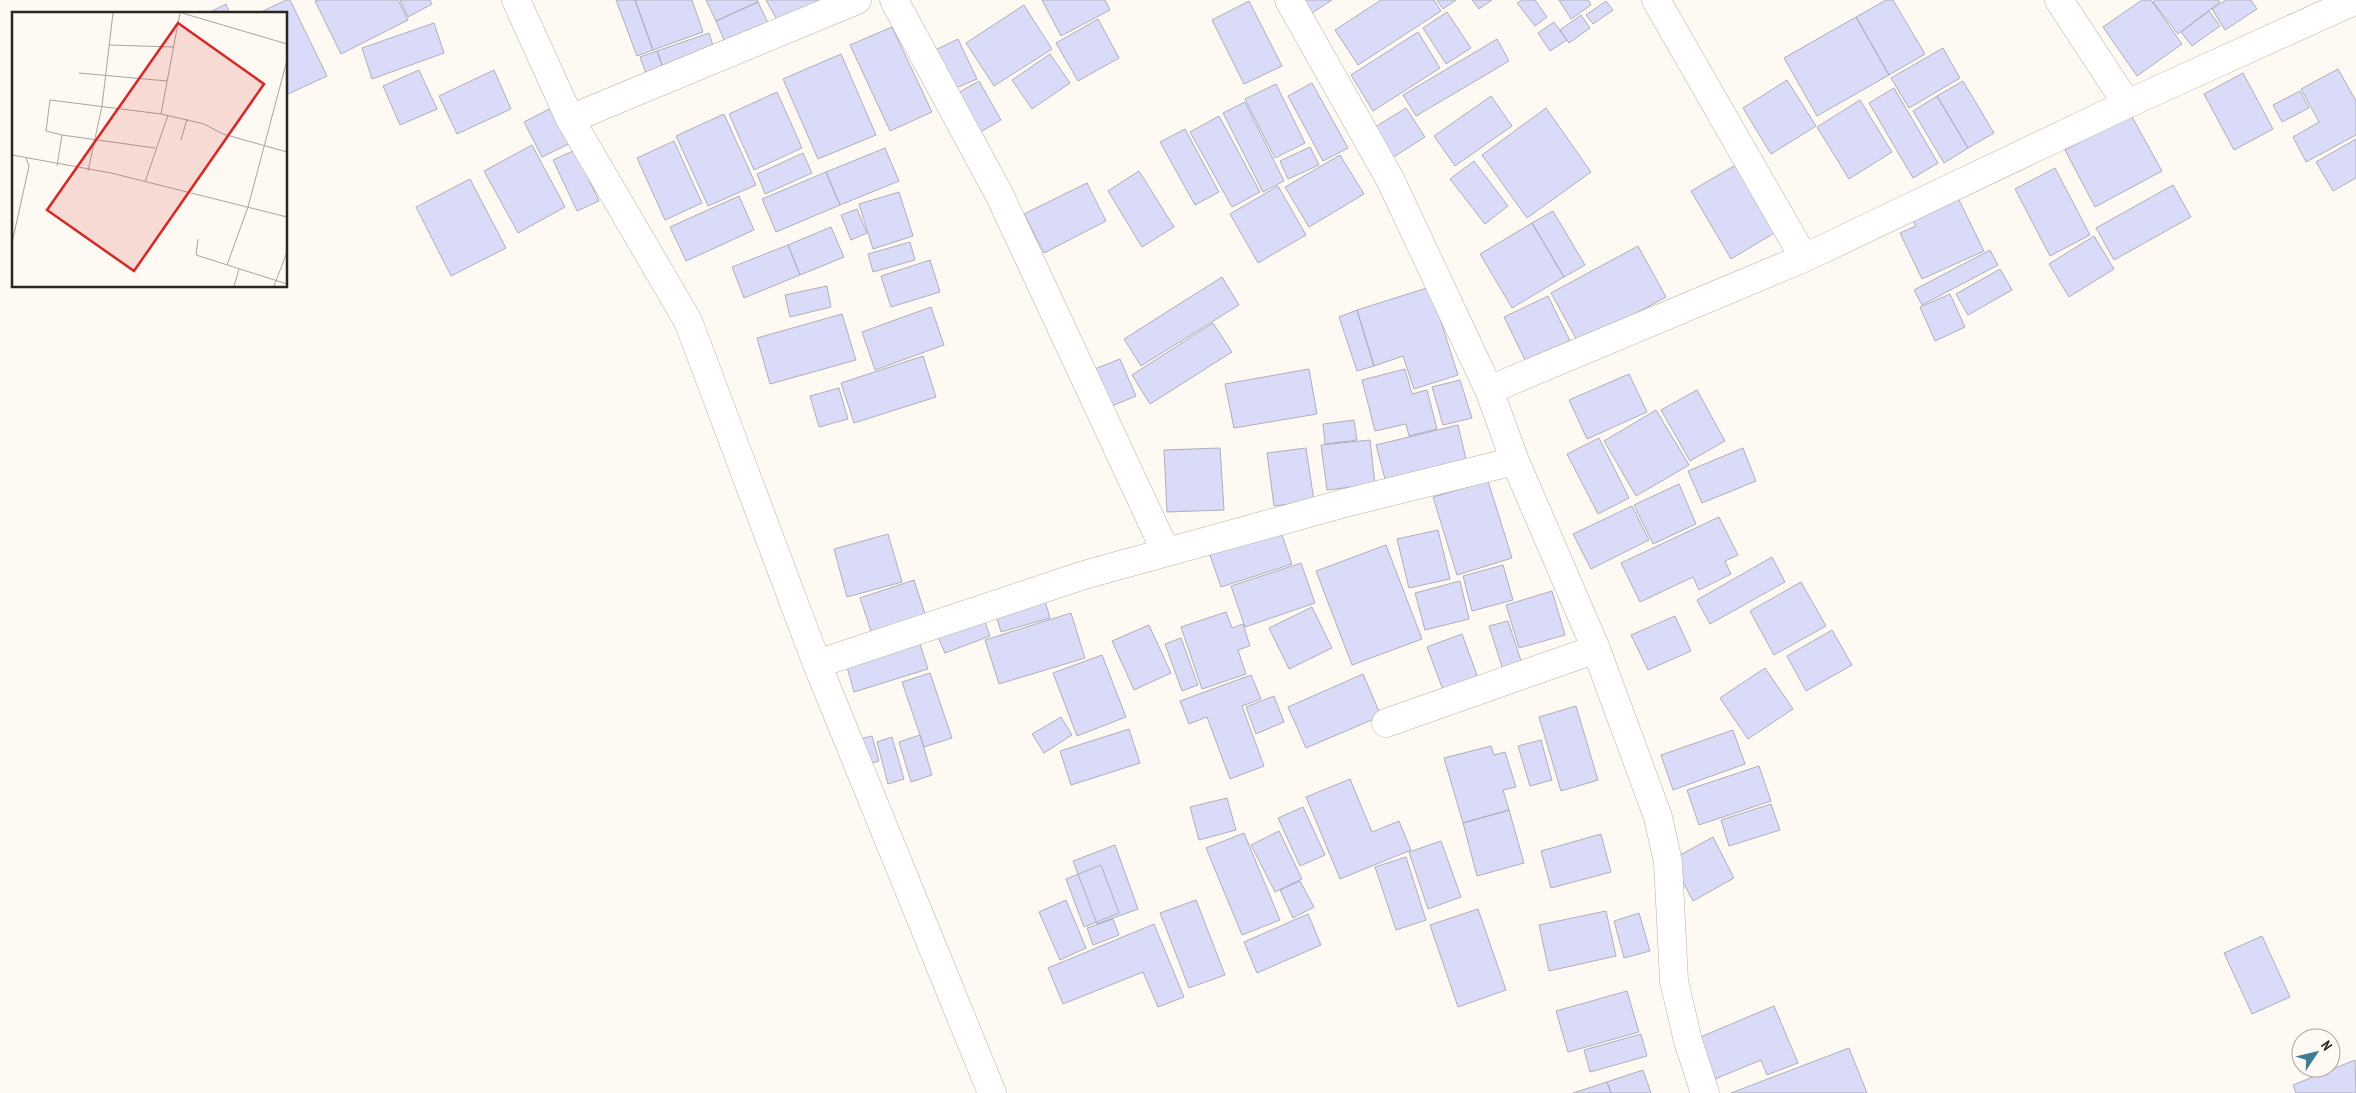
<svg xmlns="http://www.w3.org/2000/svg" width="2356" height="1093" font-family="'PT Sans Narrow',sans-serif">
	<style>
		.building { fill: #d9dbf8; stroke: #aeafbc }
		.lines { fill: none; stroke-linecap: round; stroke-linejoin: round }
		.minor-casing { stroke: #b8b0a5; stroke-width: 29 }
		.minor { stroke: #fff; stroke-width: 28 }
		.inset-road { fill: none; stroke: #a9a59f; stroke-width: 1 }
		.view { fill: #d62828; fill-opacity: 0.15; stroke: #d62828; stroke-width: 2.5 }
		.inset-edge { fill: none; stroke: #2a2723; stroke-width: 2.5 }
	</style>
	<rect width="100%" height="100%" fill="#fef9f2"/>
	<path class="building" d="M286 0H290L327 76 286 95V14H257Z
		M318 0H398L408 20 341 54 315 1Z
		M400 0H430L432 4 408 17Z
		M616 0H635L653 50 637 56Z
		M635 0H692L703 32 653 50Z
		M706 0H757L758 2 716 21Z
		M766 0H830L781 27Z
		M1042 0H1105L1110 10 1061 36Z
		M1303 0H1332L1312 13Z
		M1381 0H1434L1441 11 1358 65 1335 30Z
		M1437 0H1456L1443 9Z
		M1472 0H1492L1479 9Z
		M1522 0H1535L1547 17 1535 26 1517 3Z
		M1559 0H1588L1591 5 1571 19Z
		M1886 0H1893L1925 54 1889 75 1856 17Z
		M2142 0H2151L2182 44 2137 76 2103 27Z
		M2155 0H2218L2220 2 2178 34 2153 2Z
		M2226 0H2251L2257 9 2225 30 2212 9Z
		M1249 1 1282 66 1244 84 1212 20Z
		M1606 1 1613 10 1593 24 1586 15Z
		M758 2 769 25 726 45 716 21Z
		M226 4 230 14H206Z
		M1024 5 1052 49 994 86 966 43Z
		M2209 11 2220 26 2192 46 2181 32Z
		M1447 12 1471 48 1446 64 1423 28Z
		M1581 15 1590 28 1569 43 1560 30Z
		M1856 17 1889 75 1817 116 1784 58Z
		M1098 19 1119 58 1078 81 1056 43Z
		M1554 22 1567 40 1550 51 1538 33Z
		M434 23 444 53 372 79 362 48Z
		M892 27 932 112 890 131 850 45Z
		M1418 32 1440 68 1373 111 1351 75Z
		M709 33 717 58 666 76 657 51Z
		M958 39 977 79 951 90 933 51Z
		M1497 39 1509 61 1416 116 1403 95Z
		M1943 48 1960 78 1909 108 1891 78Z
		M657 51 666 76 649 82 640 57Z
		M841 54 876 135 818 159 783 79Z
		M1050 54 1070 83 1032 109 1012 80Z
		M2338 69 2356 101V135L2306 162 2293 137 2319 122 2301 89Z
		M419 70 437 109 400 125 383 86Z
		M494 70 511 109 457 134 439 96Z
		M2243 73 2273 129 2234 150 2204 94Z
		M1787 80 1816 126 1771 154 1743 108Z
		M979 81 1001 120 979 133 956 94Z
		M1963 81 1994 133 1968 148 1937 96Z
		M1312 83 1348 148 1323 161 1288 96Z
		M1276 84 1305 143 1275 158 1245 99Z
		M1894 88 1938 163 1913 178 1869 103Z
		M2300 91 2309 108 2282 122 2273 105Z
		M777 92 802 148 754 170 729 114Z
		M1491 96 1512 126 1455 166 1434 136Z
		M1937 96 1968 148 1944 163 1913 111Z
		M1860 100 1892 152 1849 179 1817 127Z
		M1245 102 1284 181 1263 192 1223 113Z
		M555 106 573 142 542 157 524 122Z
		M1406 108 1425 137 1389 160 1370 130Z
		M1546 108 1591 172 1527 218 1482 155Z
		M724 114 756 185 708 206 676 136Z
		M2131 115 2162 171 2095 207 2065 150Z
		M1219 116 1260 192 1232 207 1190 132Z
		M1185 129 1219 192 1195 205 1160 142Z
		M2356 139V178L2333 191 2316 162Z
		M674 141 702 203 665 220 637 158Z
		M532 145 565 207 518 233 484 171Z
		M1310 147 1319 165 1288 179 1280 161Z
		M885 148 899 181 840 205 826 172Z
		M575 150 599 201 577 211 553 160Z
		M803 153 812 173 765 194 757 174Z
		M1340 155 1364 194 1309 227 1285 187Z
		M1474 161 1508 206 1485 224 1450 179Z
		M1741 162 1781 229 1731 259 1691 191Z
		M2055 168 2090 235 2050 256 2015 189Z
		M1139 171 1174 227 1142 247 1108 191Z
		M826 172 840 205 776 232 762 199Z
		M470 179 506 248 451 276 416 207Z
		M1087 183 1106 221 1044 253 1024 214Z
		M2173 185 2191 217 2114 260 2096 228Z
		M1278 186 1306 235 1258 263 1230 214Z
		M899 192 913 236 873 249 859 204Z
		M739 196 754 230 686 261 670 227Z
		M1958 198 1984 251 1922 279 1900 233 1916 226 1912 220Z
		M857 209 867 233 851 240 841 215Z
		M1553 211 1585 265 1564 277 1532 223Z
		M1532 223 1564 277 1512 308 1480 254Z
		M831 227 844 257 800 275 788 245Z
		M2094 236 2114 269 2069 297 2049 264Z
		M910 242 915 260 873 272 868 254Z
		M788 245 800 275 744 298 732 267Z
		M1638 246 1666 297 1579 344 1551 293Z
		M1990 250 1998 265 1922 305 1914 290Z
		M930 260 940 292 891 307 881 276Z
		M2000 269 2012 290 1968 315 1956 294Z
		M1222 277 1239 305 1141 366 1124 339Z
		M827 286 831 307 790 317 785 295Z
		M1430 287 1458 375 1414 389 1403 356 1374 366 1357 310Z
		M1950 294 1965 327 1935 341 1920 307Z
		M1548 296 1572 345 1528 366 1504 317Z
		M931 307 944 345 875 370 862 332Z
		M1357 310 1374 366 1357 371 1339 317Z
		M842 314 856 360 770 384 757 338Z
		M1213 323 1232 352 1150 404 1132 375Z
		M923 356 936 397 854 423 841 383Z
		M1120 359 1136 396 1107 408 1092 370Z
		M1309 369 1317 414 1234 428 1225 384Z
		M1405 369 1412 394 1427 390 1437 429 1409 436 1406 424 1375 431 1362 380Z
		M1629 374 1647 412 1587 439 1569 400Z
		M1460 380 1472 418 1443 425 1432 387Z
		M839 388 848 419 819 427 810 396Z
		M1697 390 1725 441 1690 461 1661 410Z
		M1656 410 1689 465 1636 496 1604 441Z
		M1354 420 1357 440 1325 444 1323 424Z
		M1458 425 1466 459 1385 479 1376 445Z
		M1599 438 1629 498 1598 514 1567 454Z
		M1370 440 1375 484 1327 490 1321 445Z
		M1220 448 1224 510 1167 512 1164 450Z
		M1306 448 1314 501 1274 506 1267 453Z
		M1743 448 1756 481 1702 503 1688 471Z
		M1488 481 1512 558 1457 575 1433 497Z
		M1679 484 1696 524 1653 544 1634 505Z
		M1632 506 1649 540 1591 569 1573 534Z
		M1719 517 1738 555 1725 561 1731 574 1699 590 1693 577 1640 602 1621 563Z
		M1438 530 1450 579 1409 588 1397 539Z
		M1281 532 1292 564 1221 587 1210 555Z
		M888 534 902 582 847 597 834 549Z
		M1386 545 1422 639 1352 665 1316 571Z
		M1772 557 1785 582 1710 624 1697 600Z
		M1301 563 1315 603 1245 627 1231 586Z
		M1503 565 1513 600 1472 611 1463 576Z
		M914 580 926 617 872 634 860 598Z
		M1460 581 1469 619 1425 630 1415 593Z
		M1801 582 1826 626 1774 655 1750 611Z
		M1552 591 1565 635 1519 648 1506 605Z
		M1045 601 1050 618 1001 632 996 615Z
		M1312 607 1332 648 1289 669 1269 628Z
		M1226 612 1232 628 1243 624 1250 646 1238 650 1246 674 1202 689 1181 627Z
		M1071 613 1085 658 999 684 985 640Z
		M1675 616 1691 651 1648 670 1631 635Z
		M984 619 990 636 945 653 938 637Z
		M1508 621 1524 670 1505 676 1489 626Z
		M1149 625 1171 673 1134 690 1112 641Z
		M1832 630 1852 665 1806 691 1787 656Z
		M1462 634 1481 686 1446 698 1427 647Z
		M1181 638 1198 685 1182 691 1165 644Z
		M920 644 928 669 854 692 847 667Z
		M1102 655 1126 717 1077 736 1053 673Z
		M1765 668 1793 709 1748 739 1720 698Z
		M930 673 952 738 924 747 902 682Z
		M1363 674 1381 716 1306 748 1288 707Z
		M1251 675 1261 699 1242 706 1264 766 1230 779 1207 717 1189 724 1180 701Z
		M1274 696 1284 722 1256 734 1246 707Z
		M1576 706 1598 780 1561 791 1539 717Z
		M1061 717 1072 735 1044 753 1032 734Z
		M1129 729 1140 763 1071 785 1060 751Z
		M1733 730 1745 764 1673 790 1661 755Z
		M920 735 932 775 911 782 899 742Z
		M872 736 879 761 867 765 859 739Z
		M892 737 904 779 888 784 877 742Z
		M1541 740 1552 780 1530 786 1518 746Z
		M1491 746 1494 755 1505 752 1516 787 1503 790 1509 810 1463 823 1444 758Z
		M1759 766 1771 801 1699 825 1687 790Z
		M1350 779 1372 832 1399 821 1411 850 1340 879 1306 797Z
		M1227 798 1236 830 1199 840 1190 807Z
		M1771 804 1780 830 1729 846 1721 820Z
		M1303 807 1325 855 1300 866 1278 818Z
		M1509 810 1524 863 1477 876 1463 823Z
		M1279 831 1302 879 1275 892 1251 845Z
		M1244 833 1280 920 1242 935 1206 848Z
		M1601 834 1611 872 1551 888 1541 851Z
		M1713 837 1734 878 1693 901 1671 860Z
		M1441 841 1461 897 1428 909 1409 852Z
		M1115 845 1138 909 1097 924 1073 861Z
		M1406 857 1426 920 1396 930 1375 867Z
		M1101 865 1119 913 1084 927 1066 879Z
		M1300 881 1314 907 1293 918 1280 890Z
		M1066 900 1086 948 1060 960 1039 912Z
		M1196 900 1225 975 1189 988 1160 913Z
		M1478 909 1506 990 1458 1007 1430 925Z
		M1606 911 1616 956 1549 971 1539 925Z
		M1639 913 1650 951 1624 958 1614 921Z
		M1308 914 1321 945 1257 973 1244 942Z
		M1113 919 1119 935 1093 945 1087 928Z
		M1154 924 1184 997 1158 1007 1143 972 1063 1004 1048 968Z
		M2262 936 2290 997 2252 1014 2224 953Z
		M1627 991 1639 1032 1568 1052 1556 1011Z
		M1774 1006 1798 1063 1767 1075 1761 1060 1715 1079 1698 1038Z
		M1641 1034 1647 1056 1590 1072 1584 1050Z
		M1849 1048 1867 1093H1731Z
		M2355 1060 2356 1093H2296L2293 1085Z
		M1643 1070 1651 1093H1611L1607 1082Z
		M1607 1082 1611 1093H1573Z"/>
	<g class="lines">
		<g class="minor-casing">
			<path id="minor" d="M516 0 570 119 688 321 817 664 992 1093
				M894 0 999 194 1166 552
				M1289 0 1390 179 1489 390 1515 461 1596 649 1658 817 1668 862 1674 981 1688 1041 1705 1093
				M1656 0 1804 258
				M2059 0 2127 104
				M570 119 857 0
				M1489 390 1804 258 2127 104 2356 0
				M817 664 1084 575 1345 503 1515 461
				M1386 723 1596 649"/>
		</g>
		<use href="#minor" class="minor"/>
	</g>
	<g transform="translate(12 12)">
		<rect width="275" height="275" fill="#fef9f2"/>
		<path class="inset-road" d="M170 1 275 32M97 33 161 35M67 61 155 69M149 102 168 1M50 123 34 119 38 88 149 102 192 112 211 122 275 140M169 128 175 107M0 143 99 161 275 205M45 154 50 123 143 136M76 159 90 94 101 1M133 170 156 103M186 227 184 243 275 272M0 231 17 154 14 146M215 253 236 195 275 48M222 274 227 257M262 274 275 240"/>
		<path class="view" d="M166 11 252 72 122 259 35 198Z"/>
		<rect width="275" height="275" class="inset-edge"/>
	</g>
	<g transform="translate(2316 1053) rotate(55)"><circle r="24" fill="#fef9f2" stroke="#a9a59f"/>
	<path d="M0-4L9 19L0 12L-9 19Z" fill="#407c93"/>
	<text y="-8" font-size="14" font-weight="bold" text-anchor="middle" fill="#2a2723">N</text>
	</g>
</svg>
